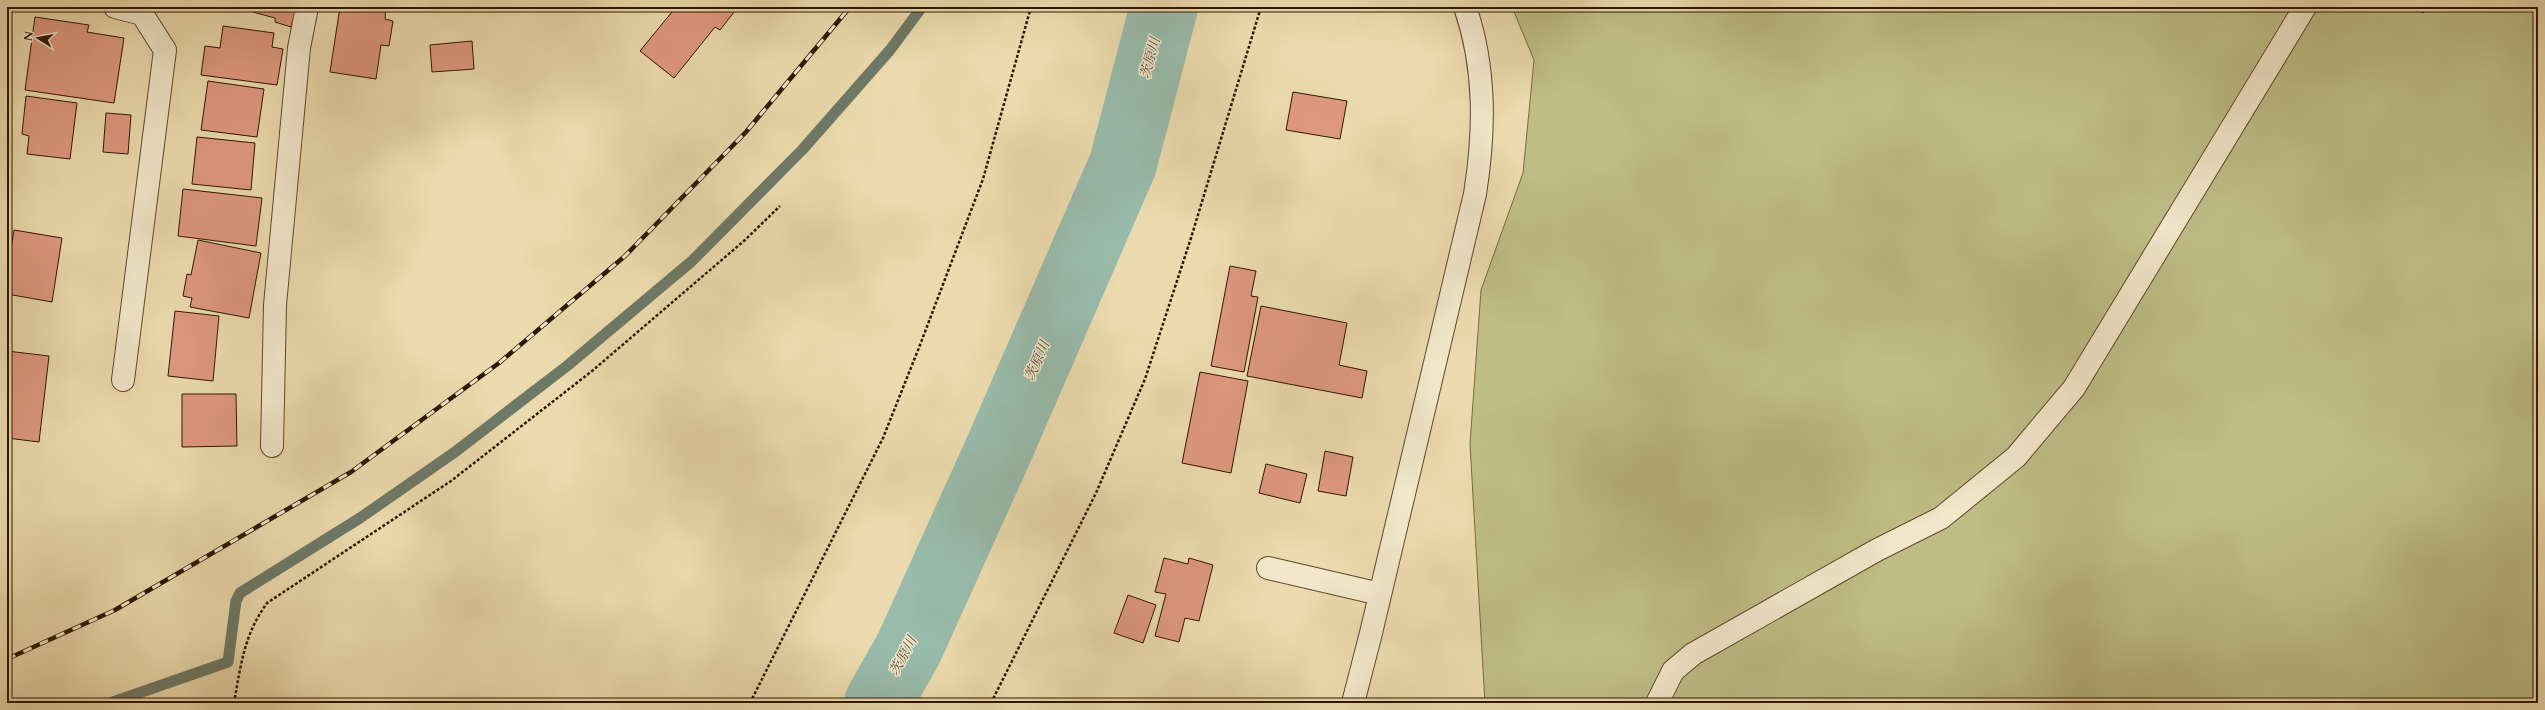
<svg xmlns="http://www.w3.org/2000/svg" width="2545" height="710" font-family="Cardo,'Noto Serif JP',serif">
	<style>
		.green { fill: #bebd85; stroke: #766a42 }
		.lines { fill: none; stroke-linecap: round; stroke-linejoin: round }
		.stream { stroke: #6e7967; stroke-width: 11 }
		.river { stroke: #98bbab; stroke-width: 68 }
		.building { fill: #de987f; stroke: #2e1600 }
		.minor-casing { stroke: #5d472b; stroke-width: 24 }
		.path { stroke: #2e1600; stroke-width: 2.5; stroke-dasharray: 3 2; stroke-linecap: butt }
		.minor { stroke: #f2e7ca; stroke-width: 22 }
		.rail-casing { stroke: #2e1600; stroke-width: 4.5 }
		.rail { stroke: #f2e7ca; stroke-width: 3; stroke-dasharray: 9; stroke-linecap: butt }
		.labels { text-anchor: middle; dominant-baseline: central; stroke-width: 3; stroke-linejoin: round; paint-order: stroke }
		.water-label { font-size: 14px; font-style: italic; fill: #53503c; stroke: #f2e7ca }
	</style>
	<rect width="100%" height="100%" fill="#ebdaad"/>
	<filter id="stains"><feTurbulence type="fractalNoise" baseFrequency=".005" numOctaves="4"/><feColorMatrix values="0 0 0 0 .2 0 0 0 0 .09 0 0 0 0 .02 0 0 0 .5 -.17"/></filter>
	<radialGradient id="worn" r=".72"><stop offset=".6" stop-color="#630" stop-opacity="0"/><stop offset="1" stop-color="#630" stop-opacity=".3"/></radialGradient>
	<path class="green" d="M1512 7H2538V703H1485L1470 444 1481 290 1523 173 1534 60Z"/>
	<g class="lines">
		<path class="stream" d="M110 703 228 662 236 601 240 593 360 518 455 452 567 366 692 261 803 149 890 50 922 7"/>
		<path class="river" d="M878 703 909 648 999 449 1123 164 1164 7"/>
	</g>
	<path class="building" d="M234 7H297L291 27 275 22V18Z
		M340 7H386L385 19 393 21 389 46 381 45 376 79 330 72Z
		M676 7H738L720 30 715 27 674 78 640 51Z
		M2419 7H2432L2422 13Z
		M35 17 89 25 87 32 124 38 114 103 25 90Z
		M223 26 274 33 272 47 283 49 277 85 201 75 205 46 220 48Z
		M472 41 474 69 432 72 430 45Z
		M208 81 264 89 257 137 201 130Z
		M1293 92 1347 101 1340 139 1286 130Z
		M26 96 77 103 70 159 27 154 29 136 22 134Z
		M106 113 131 115 128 154 103 152Z
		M197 137 255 143 251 190 192 184Z
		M183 189 262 198 256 246 178 236Z
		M14 230 62 238 52 302 7 294V274Z
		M198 240 261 253 249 318 190 307 192 298 183 296 187 274 191 275Z
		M1230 266 1256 271 1251 296 1258 297 1244 372 1211 366Z
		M1261 306 1347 323 1339 365 1367 371 1362 398 1247 376Z
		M175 311 219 316 213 381 168 376Z
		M7 351 49 356 39 442 7 438Z
		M1200 372 1248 381 1231 473 1182 463Z
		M182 394H236L237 446 182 447Z
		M1325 451 1353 457 1346 496 1318 491Z
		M1266 464 1307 474 1300 503 1259 493Z
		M1164 558 1188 564 1189 558 1213 565 1199 621 1185 618 1179 642 1155 636 1166 594 1155 592Z
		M1128 595 1156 605 1143 643 1114 633Z"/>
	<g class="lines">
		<g class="minor-casing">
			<path id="minor" d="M115 7 142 14 165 50 123 380
				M272 446 275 305 299 48 307 7
				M1268 568 1380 594
				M1353 703 1371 633 1475 194C1485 131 1486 68 1465 7
				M1657 703 1673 671 1693 654 1877 550 1941 518 2016 457 2074 388 2305 7"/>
		</g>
		<path class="path" d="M234 703C241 664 244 635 267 603L451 481 592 371 745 240 780 206
			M750 703 883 438 920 345 983 179 1031 7
			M991 703 1096 493 1145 379 1191 238 1261 7"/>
		<use href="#minor" class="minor"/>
		<g class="rail-casing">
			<path id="rail" d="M7 659 115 610 351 472 499 363 625 256 746 132 850 7"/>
		</g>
		<use href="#rail" class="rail"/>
	</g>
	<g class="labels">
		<g class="water-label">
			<text transform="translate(1150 58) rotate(-75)">茨原川</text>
			<text transform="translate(1037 361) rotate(-67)">茨原川</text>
			<text transform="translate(903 656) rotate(-62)">茨原川</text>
		</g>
	</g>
	<rect width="2545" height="710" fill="none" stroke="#ebdaad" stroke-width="24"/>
	<rect x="8" y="8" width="2529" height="694" fill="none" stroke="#2e1600" stroke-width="2"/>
	<rect x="12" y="12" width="2521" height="686" fill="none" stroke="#2e1600"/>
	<g transform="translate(38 38) rotate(281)" stroke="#f2e7ca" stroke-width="3" paint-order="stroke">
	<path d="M0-3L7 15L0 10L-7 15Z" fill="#2e1600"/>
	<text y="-6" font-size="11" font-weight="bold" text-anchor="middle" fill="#2e1600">N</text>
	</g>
	<rect width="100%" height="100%" filter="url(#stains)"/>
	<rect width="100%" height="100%" fill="url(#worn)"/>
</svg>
